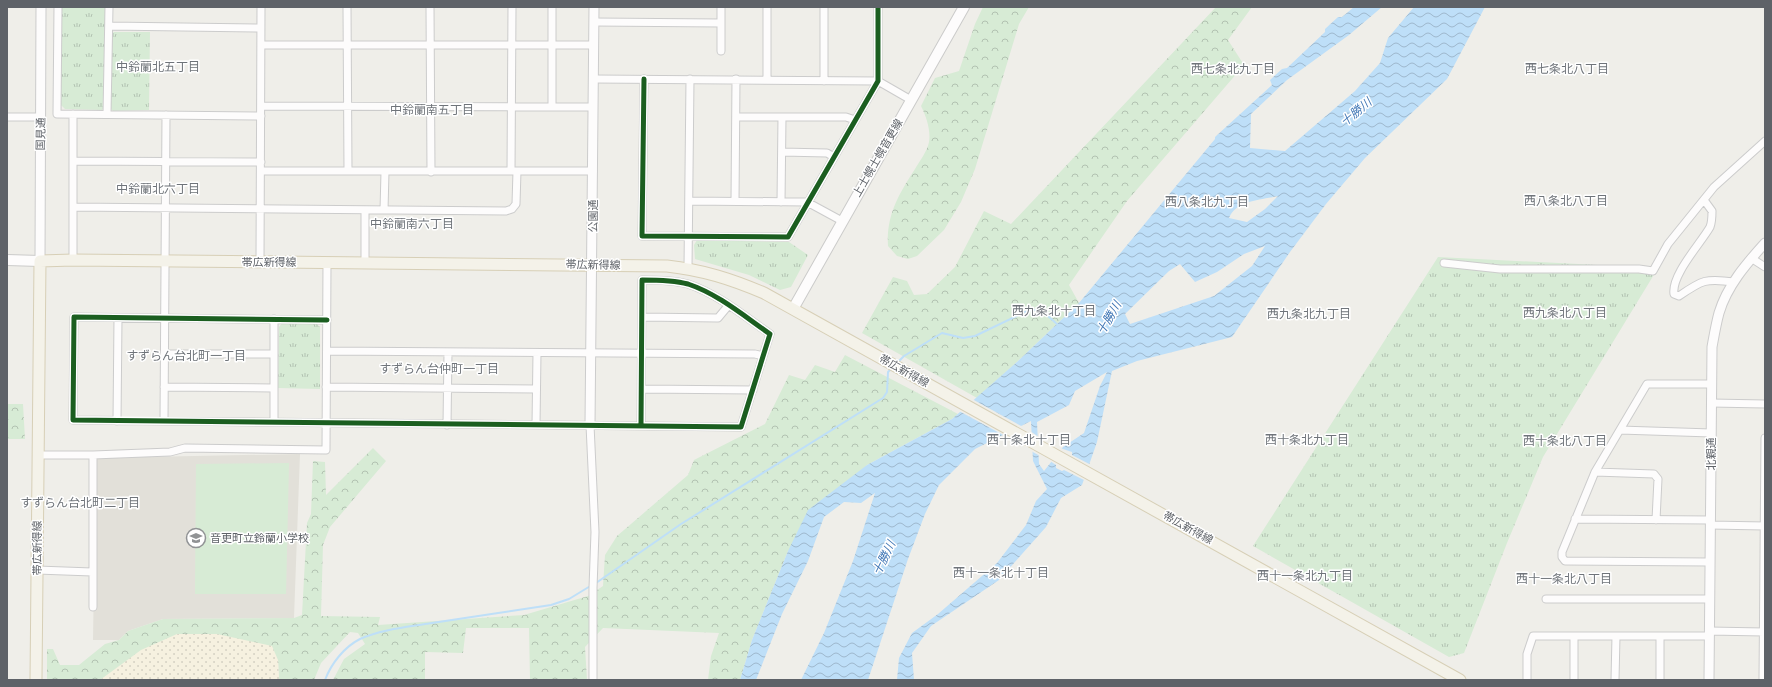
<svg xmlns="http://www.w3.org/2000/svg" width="1772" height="687" font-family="Roboto,'Noto Sans JP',sans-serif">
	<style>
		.education { fill: #e2e0d9 }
		.forest { fill: url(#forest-crowns) }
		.sand { fill: url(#sand-dots) }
		.park { fill: url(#park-tufts) }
		.garden { fill: #d7ebd5 }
		.water { fill: url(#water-waves); fill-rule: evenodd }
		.pier { fill: #efeee9 }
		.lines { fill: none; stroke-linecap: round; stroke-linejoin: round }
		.stream { stroke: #bedff8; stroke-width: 2 }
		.minor-casing { stroke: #ccc; stroke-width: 9 }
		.tertiary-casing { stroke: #ccc; stroke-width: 11 }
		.secondary-casing { stroke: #cbcbca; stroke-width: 12 }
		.primary-casing { stroke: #d7cfb6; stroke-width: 13 }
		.minor { stroke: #fdfcfc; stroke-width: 7 }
		.tertiary { stroke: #fdfcfc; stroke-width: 9 }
		.secondary { stroke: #fdfcfc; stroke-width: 10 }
		.primary { stroke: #f4f2e9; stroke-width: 11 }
		.cycleway-casing { stroke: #fff; stroke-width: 8 }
		.cycleway { stroke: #1b5e20; stroke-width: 5 }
		.labels { text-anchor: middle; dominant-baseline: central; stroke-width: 3; stroke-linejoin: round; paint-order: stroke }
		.street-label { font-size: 11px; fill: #5e6268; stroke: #fff }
		.poi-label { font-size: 11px; fill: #5e6268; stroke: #fff; text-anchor: start }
		.neighbourhood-label { font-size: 12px; fill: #6f747a; stroke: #fff }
		.water-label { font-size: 12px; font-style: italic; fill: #4177b6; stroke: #fff }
	</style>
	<defs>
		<pattern id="forest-crowns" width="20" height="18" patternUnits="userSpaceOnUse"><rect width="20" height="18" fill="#d7ebd5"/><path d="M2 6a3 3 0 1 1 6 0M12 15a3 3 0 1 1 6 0" fill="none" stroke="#b2c2b1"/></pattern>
		<pattern id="sand-dots" width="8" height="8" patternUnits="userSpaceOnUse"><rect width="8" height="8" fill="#f6f1e0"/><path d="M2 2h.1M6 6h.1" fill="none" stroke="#d5d1c3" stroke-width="1.8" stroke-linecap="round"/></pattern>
		<pattern id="park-tufts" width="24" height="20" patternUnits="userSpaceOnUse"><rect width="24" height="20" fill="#d7ebd5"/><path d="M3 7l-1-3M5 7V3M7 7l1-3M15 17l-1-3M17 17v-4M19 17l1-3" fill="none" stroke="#b2c2b1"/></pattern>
		<pattern id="water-waves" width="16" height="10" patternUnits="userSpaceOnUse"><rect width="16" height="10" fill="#bedff8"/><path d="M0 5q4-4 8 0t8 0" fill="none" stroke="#9eb8cd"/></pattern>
	</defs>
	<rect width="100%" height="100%" fill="#efeee9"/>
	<path class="education" d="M300 454 294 618 163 619 128 631 119 640H93L96 458Z"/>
	<path class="forest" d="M983 7H1029L1019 24 975 169 961 202 944 230 917 256 908 259 897 256 888 246C886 215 899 194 915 169 920 160 927 152 929 142 931 130 926 116 921 106L935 78 959 71 975 24Z
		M1216 7H1252L1228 40 1244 65 1127 201 1069 285 1079 303 1018 361 977 398 862 333 893 277 907 281 914 295 927 294 955 267 984 211 1011 224Z
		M845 355 958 414 952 419 867 465 788 551 752 640 740 680H708L711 656 719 633 603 628 585 647 587 680H530L529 628H466L463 653 425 652V680H333L344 659 365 644 358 633 350 632 321 663 314 680H279L278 660 108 675 100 680H47V649H53L60 665H79L105 644 119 640 128 631 163 619 294 618 302 615 307 523 311 514 313 461 325 462 326 495 373 448 386 461 330 527 323 545 321 616 380 617 378 625 524 615 588 596 603 586 605 555 617 536 688 475 694 460 765 424 789 375 805 380 815 365 835 372Z
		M7 404H23L25 439H7Z"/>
	<path class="sand" d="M177 634H217L272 646 278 660 279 680H100L141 650Z"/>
	<path class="park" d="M61 7H106L105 106 102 110 65 109 61 105Z
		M114 32H150L149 110 113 111 109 107 111 34Z
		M697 240 789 242 808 255 791 287 780 290 749 275 695 259 694 245Z
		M1438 257 1658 268 1543 457 1507 543 1464 653 1449 657 1253 546Z
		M282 323 317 324 320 327V389L278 388 279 327Z"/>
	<path class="garden" d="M289 463 286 594H195L196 464Z"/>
	<path class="water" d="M1354 7H1382L1349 35 1287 80 1251 114 1250 148 1285 151 1355 91 1380 63 1388 38 1414 7H1485L1447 79 1365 158 1326 204 1290 252 1232 337 1137 361 1112 371 1097 442 1082 485 1061 498 1046 527 999 580 931 626 912 653 914 680H897L899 658 912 633 938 614 997 563 1026 525 1036 501 1047 489 1033 461 1031 421 975 449 939 485 925 514 908 559 868 680H801L824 633 853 561 875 493 861 503 844 502 824 517 808 561 782 614 756 680H740L752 640 788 551 808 510 867 465 952 419 1018 361 1079 303 1215 139V137L1272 85 1270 80 1282 69 1287 68 1325 32V29L1338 17H1342ZM1278 196 1265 209 1247 222 1229 218C1236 200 1262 200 1278 196ZM1265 246 1252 266 1214 296 1130 324 1125 314 1169 271 1180 264 1195 282 1217 272 1244 254ZM1107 372 1100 386 1084 433 1063 447 1044 471 1039 464 1037 422 1069 405 1075 391Z"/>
	<path class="pier" d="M972 399 1023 427 1005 436 959 411Z
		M1030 431 1039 437 1040 456 1031 451Z
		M1060 448 1072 452V455L1091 465 1086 481 1064 470 1062 471 1056 468V465L1050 461Z"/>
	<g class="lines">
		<path class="stream" d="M897 363 904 356 942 333 963 338 975 336 1029 310C1042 308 1049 317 1058 325
			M596 583 681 524 883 398 887 392 888 372 891 369
			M325 680C331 664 344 647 360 639 382 629 409 627 432 623 472 617 511 611 551 605L569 599 592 585"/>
		<g class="minor-casing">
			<path id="minor" d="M58 7 57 114 261 116
				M347 7 348 171
				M430 7 431 172
				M552 7V106
				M594 22 721 23
				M109 26 261 28
				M261 45H594
				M721 51V7
				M594 79 878 81 911 100
				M644 79 642 236 788 237 878 81V7
				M767 79V7
				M824 81V7
				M261 106 593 107
				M107 114 109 7
				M7 117H41
				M736 117H846L855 120
				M782 152 827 153 834 157
				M73 161 261 162
				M261 171H593
				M511 171 512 7
				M1704 200 1712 211C1712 216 1712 222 1710 227 1701 243 1671 275 1674 294L1679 296C1702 280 1706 278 1734 282
				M689 201 807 202 842 221
				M735 201 736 79
				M781 202 782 117
				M73 207 506 211 512 209 516 204 517 171
				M384 210 385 172
				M1751 258 1765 267
				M73 260V114
				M260 262 261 7
				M365 263V210
				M1444 263 1500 269H1639L1653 271 1668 244 1714 187 1765 141
				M688 268 690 79
				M642 317 718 318 728 306
				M327 320 74 317 73 420 741 427 770 334C744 316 718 294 688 284 673 280 657 280 642 280L641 425
				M327 351 755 354 763 356
				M164 354H274
				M164 387 273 388
				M326 387 536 389
				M642 389 753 390
				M1711 403 1765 404
				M117 421 118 318
				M164 421 166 115
				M274 422V319
				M447 425 448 352
				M536 425 537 353
				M590 425 595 532 593 588V680
				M1620 430 1711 433
				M38 455H93V607
				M93 455 170 452 185 448 326 450 327 263
				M1595 472 1647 384H1711
				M1575 519 1710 520
				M1656 520 1658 479 1654 474 1595 472 1562 552V557L1565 561 1709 562
				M1710 525 1765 526
				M37 570 92 572
				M1546 599H1709
				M1709 631 1764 632
				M1527 680V654L1533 636H1709
				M1574 680V636
				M1615 680 1616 636
				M1660 680V637
				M1763 680 1765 438"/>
		</g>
		<g class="tertiary-casing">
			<path id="tertiary" d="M40 261 41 7
				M590 425 594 7
				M1709 680 1712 347C1714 336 1716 324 1719 313 1727 286 1746 264 1765 243"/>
		</g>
		<g class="secondary-casing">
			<path id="secondary" d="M7 260 40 261
				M793 309 964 7"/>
		</g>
		<g class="primary-casing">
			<path id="primary" d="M36 680 40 261 73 260 667 266C703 270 731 279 764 293L1460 680"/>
		</g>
		<use href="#minor" class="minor"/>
		<use href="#tertiary" class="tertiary"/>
		<use href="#secondary" class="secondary"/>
		<use href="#primary" class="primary"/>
		<g class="cycleway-casing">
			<path id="cycleway" d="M644 79 642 236 788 237 878 81V7
				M327 320 74 317 73 420 741 427 770 334C744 316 718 294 688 284 673 280 657 280 642 280L641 425"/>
		</g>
		<use href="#cycleway" class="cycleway"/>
	</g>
	<defs>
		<g id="school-ring" transform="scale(1)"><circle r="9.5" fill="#fff" stroke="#919395" stroke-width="1.5"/><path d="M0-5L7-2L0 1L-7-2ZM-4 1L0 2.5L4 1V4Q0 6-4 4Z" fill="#919395"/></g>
	</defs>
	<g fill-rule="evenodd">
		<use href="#school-ring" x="196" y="538"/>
	</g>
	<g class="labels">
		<g class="street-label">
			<text transform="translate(41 134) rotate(-89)">国見通</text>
			<text transform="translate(878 158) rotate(-60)">上士幌士幌音更線</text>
			<text transform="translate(593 216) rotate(-90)">公園通</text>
			<text x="269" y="262">帯広新得線</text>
			<text transform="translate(593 265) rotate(1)">帯広新得線</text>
			<text transform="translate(904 371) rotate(29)">帯広新得線</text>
			<text transform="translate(1711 454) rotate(-90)">北親通</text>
			<text transform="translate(1188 528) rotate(29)">帯広新得線</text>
			<text transform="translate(37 548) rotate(-90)">帯広新得線</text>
		</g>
		<g class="poi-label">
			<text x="210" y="538">音更町立鈴蘭小学校</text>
		</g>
		<g class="neighbourhood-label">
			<text x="158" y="67">中鈴蘭北五丁目</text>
			<text x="1233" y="69">西七条北九丁目</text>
			<text x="1567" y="69">西七条北八丁目</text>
			<text x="432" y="110">中鈴蘭南五丁目</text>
			<text x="158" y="189">中鈴蘭北六丁目</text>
			<text x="1566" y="201">西八条北八丁目</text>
			<text x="1207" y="202">西八条北九丁目</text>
			<text x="412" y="224">中鈴蘭南六丁目</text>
			<text x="1054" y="311">西九条北十丁目</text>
			<text x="1565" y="313">西九条北八丁目</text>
			<text x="1309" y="314">西九条北九丁目</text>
			<text x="186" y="356">すずらん台北町一丁目</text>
			<text x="439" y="369">すずらん台仲町一丁目</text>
			<text x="1029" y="440">西十条北十丁目</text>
			<text x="1307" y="440">西十条北九丁目</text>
			<text x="1565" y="441">西十条北八丁目</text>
			<text x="80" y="503">すずらん台北町二丁目</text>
			<text x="1001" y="573">西十一条北十丁目</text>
			<text x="1305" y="576">西十一条北九丁目</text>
			<text x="1564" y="579">西十一条北八丁目</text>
		</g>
		<g class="water-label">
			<text transform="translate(1356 112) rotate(-40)">十勝川</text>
			<text transform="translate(1109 318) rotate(-60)">十勝川</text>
			<text transform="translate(884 558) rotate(-64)">十勝川</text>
		</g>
	</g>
	<rect width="1772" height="687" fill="none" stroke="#5e6268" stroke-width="16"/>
</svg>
